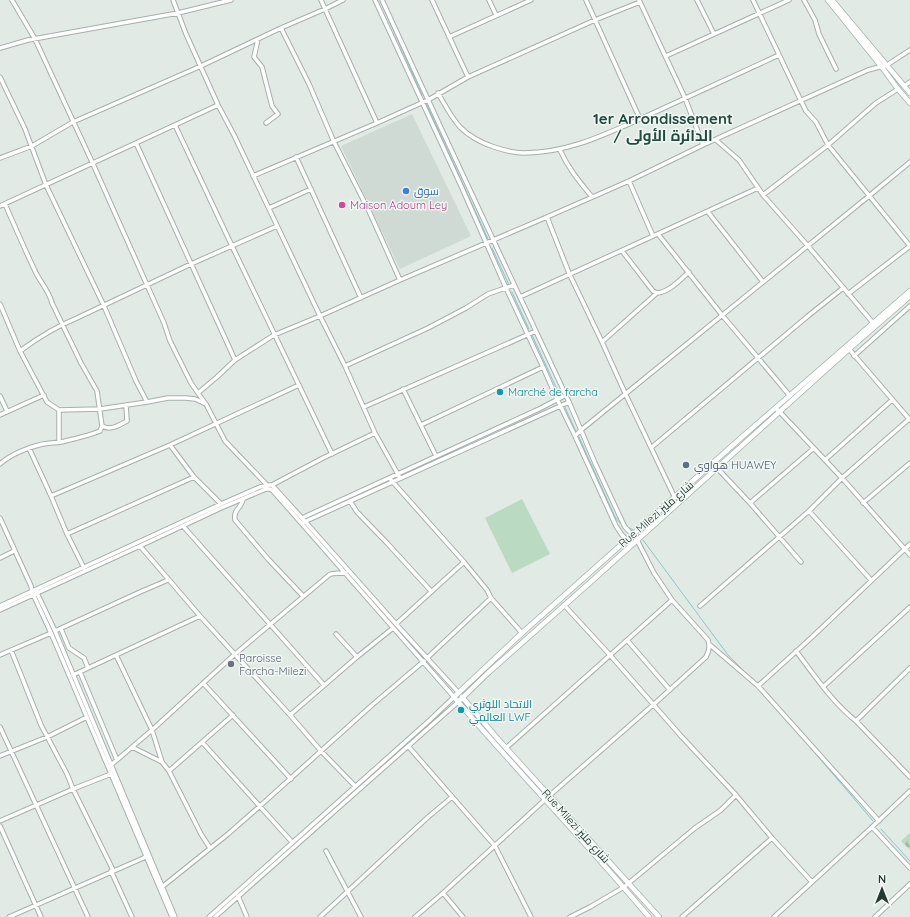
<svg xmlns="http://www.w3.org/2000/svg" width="910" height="917" font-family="Quicksand,Cairo,sans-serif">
  <defs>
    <pattern id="forest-firs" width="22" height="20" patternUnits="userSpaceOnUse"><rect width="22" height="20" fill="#bbdac2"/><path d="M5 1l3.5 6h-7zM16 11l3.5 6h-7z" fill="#a0bca7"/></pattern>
  </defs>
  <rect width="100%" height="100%" fill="#e1eae5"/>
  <path fill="#cfdad4" d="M412,114L471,236L400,269L341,146Z"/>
  <path fill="url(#forest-firs)" d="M910,833V850L901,841Z"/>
  <path fill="#bbdac2" d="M522,499L550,554L512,573L485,518Z"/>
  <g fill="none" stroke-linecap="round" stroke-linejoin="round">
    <path stroke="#8dc5cb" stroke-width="1" d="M380,0L422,95
      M426,103L488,239
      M492,248L509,285
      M512,292L529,329
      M532,335L560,396
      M565,407L576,432
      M579,437L615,517L622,525
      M627,527L633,530
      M643,540L728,655L744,671
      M804,740L873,821
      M881,829L910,861"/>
    <g stroke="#a4b1ac" stroke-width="5.5">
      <path id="street" d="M12,0L35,39L93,164L164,323L170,341L191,383L205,403
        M173,0L186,34L218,105L234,135L320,316L345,366L375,433L400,478
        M375,0L462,188L506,288L543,367L557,399L575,436L616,526L622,535L632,545
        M382,0L448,143L569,402L595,463L622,521L625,527L637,540L654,573L672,600L708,640C710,647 709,651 706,657L653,705L549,796L443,893L415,917
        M432,0L468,77
        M489,0L496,15
        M586,0L640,119L779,55
        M639,0L685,98L703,145L868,70L887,65L910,50
        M697,0L714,34
        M753,0L801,101L806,111L816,122L828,145L910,246
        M804,0L815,20L819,34L836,69
        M281,28L309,84L334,142L369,211L400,280
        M449,37L531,0
        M258,39L254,57L262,67L272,106L278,114L266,123
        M0,48L28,40L178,13L231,0
        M666,56L789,0
        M0,77L25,129L46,185L104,306L136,381L147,402L168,398H186L195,399L206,404L225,441L267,485
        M904,86L910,82
        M438,93C445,105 451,117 460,127C469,136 482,143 494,147C503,150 514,153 524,153C566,153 602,136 640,119
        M377,123L428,100L468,77L595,20L640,2
        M175,125L232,246L332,454
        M716,140L739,160L763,195L808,246L874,324
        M136,143L235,360
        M560,150C568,168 579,181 592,197
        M296,157L361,298
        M0,158L32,146L73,122L201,66L281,28L325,9L343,0
        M253,176L377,123L321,0
        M629,181L653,236
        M763,195L828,145L876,103L898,89
        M0,206L218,105
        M269,208L311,189
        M708,212L763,282
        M658,234L722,315L790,396
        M622,251L653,291L657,293
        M848,294L910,246
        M520,297C599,260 679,225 758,188
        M0,304L20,351L47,402L59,410V442
        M602,342L657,293C669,292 680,280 689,272
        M849,349L910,420
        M20,351C39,337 55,327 77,318L191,264L277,226
        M854,356L910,306
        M345,366L428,328L466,308L488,294L514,285
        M403,389L436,456
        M198,393L217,377L235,360L274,335L320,316L400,280L547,217
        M0,396L7,411
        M364,407L536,331
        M776,408L842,478L910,555
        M59,410L100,409L147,402
        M0,415L44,395
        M421,425L543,367
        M102,426C111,431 119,425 127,421L126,405
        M575,436L581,430L869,196L910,162
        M170,445L194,477L221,504
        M652,447L808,316L843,288
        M29,448L51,496L67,534L84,568
        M825,460L892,400
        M0,464C10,455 26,448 39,445C46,443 54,443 61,442C74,439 88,436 100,431L102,426L97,391L81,363L52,303C49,291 41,283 36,273C25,250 15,227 5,204
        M717,468L750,503L801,562
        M391,480L464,562L487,590L491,598L522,633
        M272,485L323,458L375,433
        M51,496L170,445L299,385
        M675,498L625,393L602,342L569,273L547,217L629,181L703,145
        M243,499C242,508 233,509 235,520L268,559L303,596
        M350,501L357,512L387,543L431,591
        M750,503L814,448
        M863,503L910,463
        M809,511L871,580
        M0,518L31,586L32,592L51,633L172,917
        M302,518L539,409L566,395
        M304,522L569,402
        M183,526L324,685
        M67,534L194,477
        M140,546L200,616L290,715L357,657L393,628
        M0,558L14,551
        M36,591L55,631L175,917
        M564,605L610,655L681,736L736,795L772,838L812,882
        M0,606L221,504L260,487L269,485H272L302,518L396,624L459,693
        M700,606L809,511L842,478L909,419
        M0,610L140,546L221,508L266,489H270L273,491L454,697L431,719L209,917
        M396,624L464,562
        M61,629L69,648L84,658L88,668
        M55,631L140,592L168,580
        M336,634L357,657
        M627,640L670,690
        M709,644L758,686L879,821
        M11,650L41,725L67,774L73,789L113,870
        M796,651C815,676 832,702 856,721L910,777
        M0,655L51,633
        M116,655L152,730L162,762L169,771L201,834L210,848
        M427,658L491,598
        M80,672L117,760
        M73,675L200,616
        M203,683L291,779
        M758,686L811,638L910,544
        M823,687L910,607
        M290,715L321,751L355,786
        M856,721L910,668
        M0,727L88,917
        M202,742L292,842
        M408,746L495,846L531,917
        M132,747L162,762
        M506,748L672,600
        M0,756L47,737L87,717
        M111,765L152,730L235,654L329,575C334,572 340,574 346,573
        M169,771L233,715
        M0,821L73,789L111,774
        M0,826L41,917
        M872,827L910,868
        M326,851L361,917
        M111,871L132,917
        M162,887L228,834L260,806L371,706L424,661
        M443,893L463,917
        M238,896L247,917
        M9,917L148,856
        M215,917L458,702
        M320,917L427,818L452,797
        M570,917L590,907L624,887L695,828L721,810L736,795
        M682,917L772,838
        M774,917L872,827L910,791
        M875,917L910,884"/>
    </g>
    <g stroke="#a1b5ad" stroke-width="6">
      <path id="secondary" d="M828,0L881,66L898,89L910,103
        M832,0L910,93
        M462,697L497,738L659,917
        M458,702L489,672L594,579L849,349L910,296
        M649,917C586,842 518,772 454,697L522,633L742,437L910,291"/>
    </g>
    <use href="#street" stroke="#fff" stroke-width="3.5"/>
    <use href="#secondary" stroke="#fff" stroke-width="4.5"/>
  </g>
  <circle fill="#3f7fe0" stroke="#f1f7f4" stroke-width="1.5" cx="406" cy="191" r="4"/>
  <circle fill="#d1479c" stroke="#f1f7f4" stroke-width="1.5" cx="342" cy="205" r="4"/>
  <g fill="#0f9aa8" stroke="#f1f7f4" stroke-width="1.5">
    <circle cx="500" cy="392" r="4"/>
    <circle cx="461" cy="710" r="4"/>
  </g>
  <circle fill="#5c6f8a" stroke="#f1f7f4" stroke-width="1.5" cx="686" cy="465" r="4"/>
  <circle fill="#6b7280" stroke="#f1f7f4" stroke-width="1.5" cx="231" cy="664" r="4"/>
  <g text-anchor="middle" stroke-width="3" stroke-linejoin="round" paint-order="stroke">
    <g font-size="11" fill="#366cbe" stroke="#f1f7f4" text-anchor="start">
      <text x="414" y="195">سوق</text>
    </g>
    <g font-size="11" fill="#b23c85" stroke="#f1f7f4" text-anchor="start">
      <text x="350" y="209">Maison Adoum Ley</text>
    </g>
    <g font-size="11" fill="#0d838f" stroke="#f1f7f4" text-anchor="start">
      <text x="508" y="396">Marché de farcha</text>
      <text x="469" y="708">الاتحاد اللوثري<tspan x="469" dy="13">العالمي LWF</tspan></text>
    </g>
    <g font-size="11" fill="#4e5e75" stroke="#f1f7f4" text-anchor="start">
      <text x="694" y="469">هواوي HUAWEY</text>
    </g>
    <g font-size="11" fill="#233932" stroke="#f1f7f4">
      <text transform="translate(656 514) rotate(-41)" y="4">Rue Milezi شارع مليز</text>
      <text transform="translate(576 826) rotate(48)" y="4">Rue Milezi شارع مليز</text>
    </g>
    <g font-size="11" fill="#5b616d" stroke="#f1f7f4" text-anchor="start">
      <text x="239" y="662">Paroisse<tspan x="239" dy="13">Farcha-Milezi</tspan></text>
    </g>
    <g font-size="15" font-weight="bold" fill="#204a3d" stroke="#f1f7f4">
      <text x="663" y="124">1er Arrondissement<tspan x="663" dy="17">/ الدائرة الأولى</tspan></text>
    </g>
  </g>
  <g transform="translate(882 889)" stroke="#f1f7f4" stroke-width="3" paint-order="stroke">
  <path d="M0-3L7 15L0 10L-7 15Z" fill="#233932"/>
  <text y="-6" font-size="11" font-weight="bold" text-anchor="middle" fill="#233932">N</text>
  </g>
</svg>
